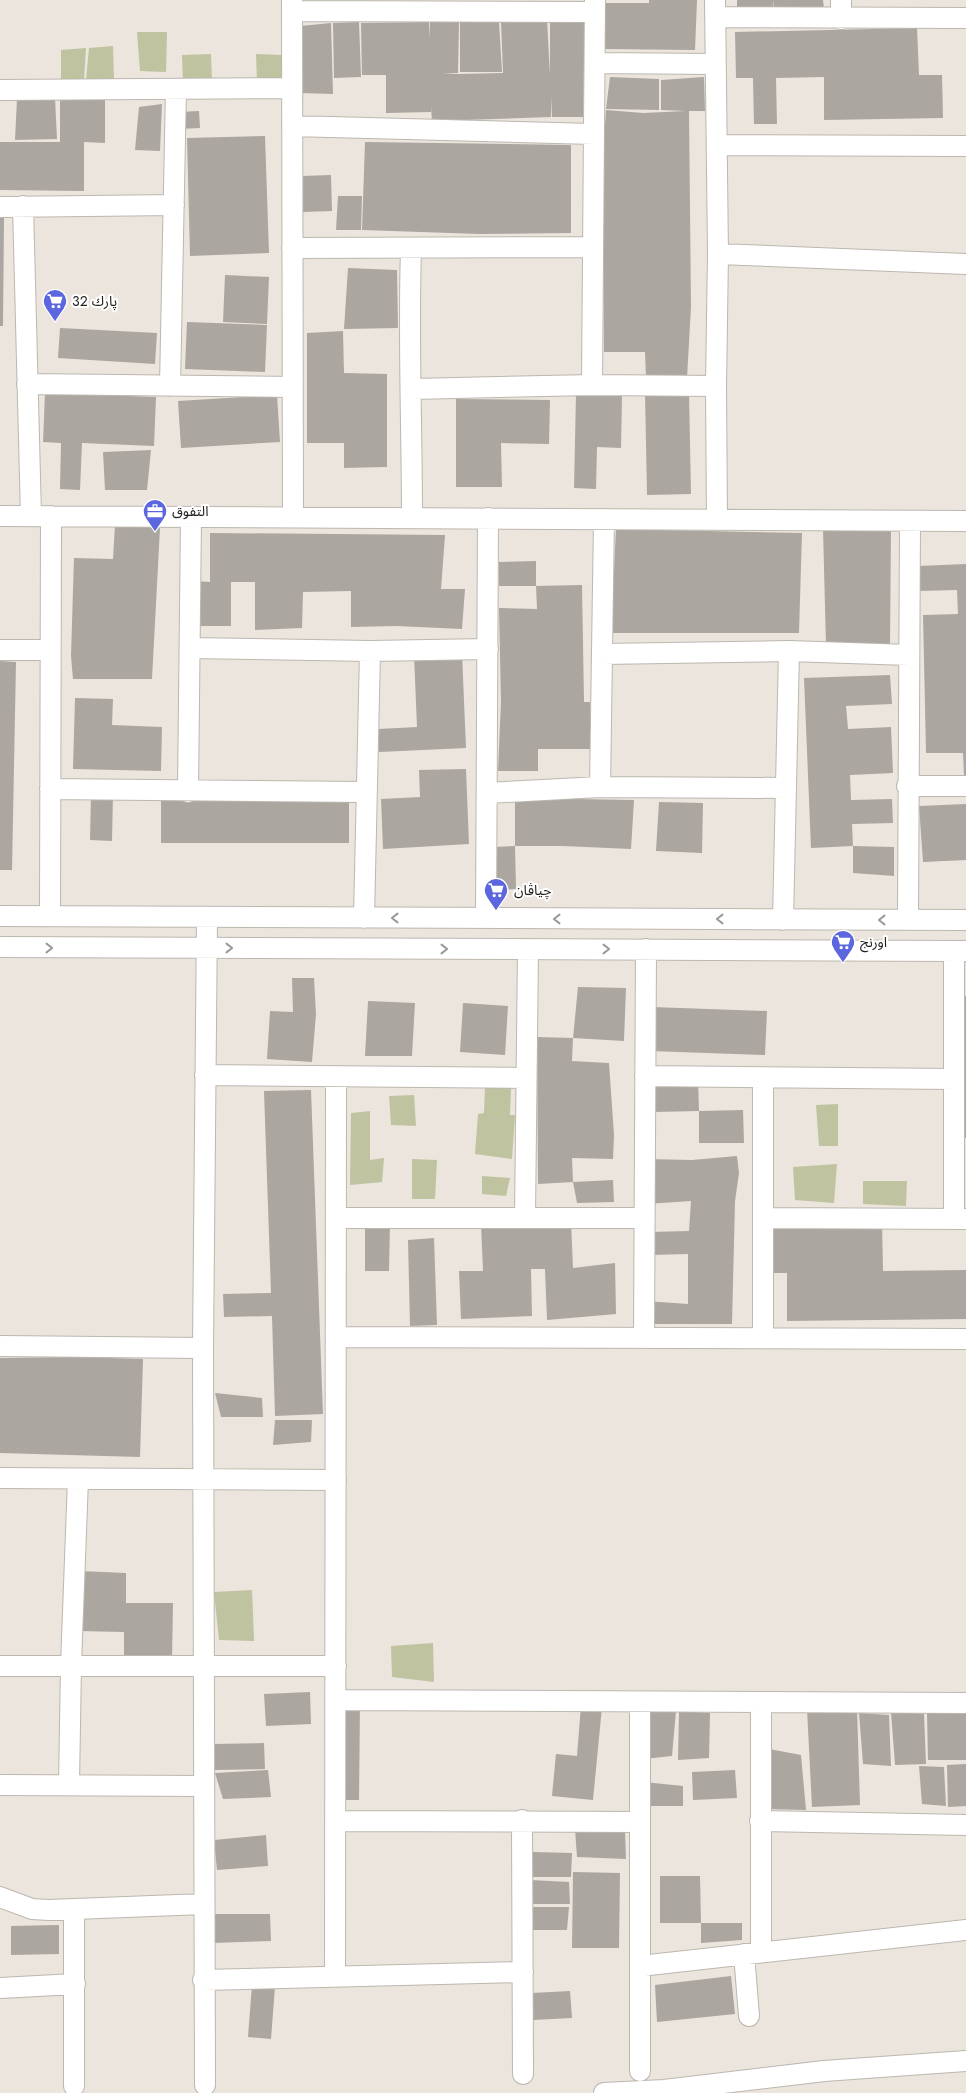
<svg xmlns="http://www.w3.org/2000/svg" width="966" height="2093" font-family="Jost,'Noto Sans Arabic',sans-serif">
  <rect width="100%" height="100%" fill="#ebe5dd"/>
  <path fill="#bfc39f" d="M137,32H167L166,72L140,71Z
    M113,46L114,79L86,80L89,48Z
    M86,48L84,80H61V50Z
    M211,54L212,82H183L182,55Z
    M256,54L282,55V84L257,82Z
    M485,1087L511,1088L510,1115H515L512,1159L475,1154L478,1114L484,1113Z
    M414,1095L416,1126L391,1125L389,1096Z
    M838,1104V1146H819L816,1105Z
    M370,1111V1160L384,1158L382,1182L350,1185L351,1113Z
    M412,1159L437,1160L435,1199H412Z
    M837,1164L834,1203L795,1200L793,1167Z
    M482,1176L510,1178L506,1196L482,1194Z
    M863,1181H907L906,1206L863,1204Z
    M252,1590L254,1641L219,1640L214,1592Z
    M433,1643L434,1682L392,1677L391,1646Z"/>
  <path fill="#aba69f" d="M649,0H697L695,50L605,49V3H649Z
    M737,0H774L773,9L737,7Z
    M774,0H823L824,8L774,7Z
    M547,19L550,75V20L585,21L583,117H552L551,96V117L432,121L431,107V112L386,113V75H362L361,23L429,22L430,39V22H459L458,73L442,74H458L503,73L501,21Z
    M359,22L361,77L334,78L333,23Z
    M460,22H499L502,72H460Z
    M331,23L333,94L300,93V26Z
    M917,28L919,75H942L943,118L824,120V77L776,78L777,124H754L753,78H736L735,32Z
    M610,77L659,79V110L606,109Z
    M704,77L705,111H689L691,307L687,378H646L645,352H604L603,158L606,110L643,113L686,111L661,110V80Z
    M60,94H105V143L84,142V191L0,190V142H60Z
    M55,98L57,139L15,140L17,99Z
    M162,104L160,151L135,150L139,107Z
    M199,111L200,128L179,129L178,112Z
    M265,136L269,253L190,256L187,138Z
    M365,142L571,145V233L479,234L362,230Z
    M331,175L332,211L303,212L302,176Z
    M338,196H362L361,230H336Z
    M0,217H4L3,326H0Z
    M348,268L397,270L398,328L344,329Z
    M225,275L269,277L267,324L223,322Z
    M187,322L267,325L265,372L185,369Z
    M60,328L157,333L155,364L58,358Z
    M343,331L344,373L387,374V467L344,468V443H307V333Z
    M45,393L156,397L154,446L82,443L80,490L60,489L61,443L43,442Z
    M645,393H689L691,494L647,495Z
    M576,394L622,395L621,448L597,447L596,489L574,488Z
    M277,395L280,442L181,448L178,401Z
    M456,399L550,400L549,444L501,443L502,487H456Z
    M151,450L147,490H105L103,452Z
    M115,525L160,528L152,679H73L71,656L74,558L113,559Z
    M891,527L890,645H826L823,529Z
    M616,529L802,533L799,633H611Z
    M210,533L445,535L441,589H465L462,629L396,626L351,627V591L303,592L302,628L255,630V582H231V626H195L194,581L210,582Z
    M536,561V586L582,585L584,702H590V749H538V771H498L501,702L499,608L537,609L536,586H499V562Z
    M966,564V776H964L963,753H926L923,615L958,614L957,590L918,591V566Z
    M462,653L466,748L379,752L378,729L417,727L414,655Z
    M0,661L16,662L12,870H0Z
    M890,675L892,704L846,706L848,729L891,727L893,773L850,775L851,800L892,799L893,823L852,824L853,846L811,848L804,678Z
    M75,698L113,699L112,725L162,727L161,771L73,769Z
    M466,769L469,844L383,849L381,799L420,797L419,770Z
    M91,794H113L112,841L90,840Z
    M161,795L349,796V843H161Z
    M515,798L634,800L631,849L563,846H515Z
    M659,802L703,803L702,853L656,851Z
    M966,804V860L923,862L919,806Z
    M515,846L516,889L495,890V847Z
    M853,846L894,847V876L853,873Z
    M292,978H314L316,1014L312,1062L267,1059L270,1011L293,1012Z
    M578,987L626,988L624,1041L573,1038Z
    M963,996H966V1138H964Z
    M368,1001L415,1003L412,1056H365Z
    M463,1003L508,1006L505,1055L460,1052Z
    M652,1007L767,1011L765,1055L650,1051Z
    M537,1037L573,1038L572,1061L609,1063L614,1135L613,1159L572,1158L573,1182L538,1184Z
    M698,1079L699,1111L654,1112L653,1080Z
    M311,1090L323,1414L275,1416L272,1316L224,1317L223,1294L271,1293L264,1091Z
    M743,1110L744,1143H699V1111Z
    M737,1156L739,1173L735,1201L732,1324H647L645,1301L688,1304V1254L649,1255V1232L689,1231L691,1201L647,1204L646,1159L692,1160Z
    M613,1180L614,1202L577,1203L573,1182Z
    M882,1220L883,1271L966,1270V1319L787,1321V1273H765V1222Z
    M571,1221L573,1268L615,1263L616,1314L547,1320L545,1269H531L532,1316L461,1319L459,1271H483L481,1224Z
    M365,1222H390L389,1271H365Z
    M434,1238L437,1325L410,1326L408,1240Z
    M74,1357L143,1359L140,1457L0,1453V1358Z
    M215,1393L262,1398L263,1417H221Z
    M275,1420H312L311,1442L273,1445Z
    M79,1571L126,1573V1603H173L172,1660L124,1658V1632L78,1631Z
    M310,1692L311,1724L266,1726L264,1694Z
    M340,1702L360,1703L359,1800H340Z
    M581,1705L602,1707L593,1800L552,1796L556,1754L577,1756Z
    M857,1707L860,1805L812,1807L807,1709Z
    M641,1710L676,1711L672,1756L644,1759Z
    M679,1711L710,1713L709,1758L678,1760Z
    M966,1711V1760H928L927,1712Z
    M891,1712L924,1714L926,1764L895,1765Z
    M859,1713L889,1715L891,1766L863,1764Z
    M264,1743L265,1769L214,1770L213,1744Z
    M764,1748L801,1755L806,1810L765,1809Z
    M966,1764V1806L948,1807L947,1765Z
    M919,1766L944,1767L946,1806L922,1804Z
    M268,1770L271,1797L223,1799L215,1773Z
    M735,1770L737,1798L693,1800L692,1772Z
    M644,1782L683,1786V1806H644Z
    M575,1829L625,1831L626,1859L577,1857Z
    M266,1835L268,1866L217,1870L214,1840Z
    M532,1852L572,1853L571,1877H532Z
    M573,1872L620,1873L619,1948H572Z
    M660,1876H700L701,1923H742V1940L701,1943V1923H660Z
    M530,1880L569,1882L570,1904H532Z
    M531,1907H569L567,1930H532Z
    M211,1914H270L271,1941L212,1943Z
    M59,1925V1954L11,1955V1926Z
    M731,1976L735,2014L657,2022L655,1985Z
    M252,1985L275,1987L271,2039L248,2037Z
    M570,1991L572,2018L533,2020L532,1993Z"/>
  <g fill="none" stroke-linecap="round" stroke-linejoin="round">
    <g stroke="#bcb7af" stroke-width="22">
      <path id="minor" d="M292,0L293,517
        M715,0L718,254L716,386L717,519
        M292,11L595,12
        M715,17L966,18
        M841,19V0
        M595,63L714,64
        M0,90L292,88
        M292,126L594,134
        M717,145L966,146
        M23,206L31,516
        M0,207L174,205
        M292,248L593,247
        M411,249C408,339 412,428 412,518
        M718,254L966,264
        M27,384L292,387
        M592,385L595,0
        M170,386L176,89
        M412,389L592,385L716,386
        M0,516L966,521
        M190,648L370,651L488,649
        M0,650H49
        M602,654L789,651L909,655
        M907,786H966
        M600,787L604,519
        M50,789L365,792
        M188,792L191,517
        M487,793L600,787L786,788
        M0,916L966,920
        M50,916L51,516
        M364,918L370,651
        M486,918L488,518
        M783,920L789,651
        M908,920L910,521
        M0,947L966,951
        M954,951V1218
        M205,1075L526,1078
        M645,1076L954,1079
        M336,1218H643
        M525,1218L528,949
        M763,1218L966,1219
        M336,1337L966,1339
        M644,1337L646,949
        M763,1338V1078
        M0,1346L203,1348
        M0,1478L336,1480
        M0,1666H336
        M336,1700L966,1703
        M761,1703V1952
        M69,1784L71,1665L78,1479
        M0,1785L203,1786
        M522,1820L523,2074
        M336,1821L640,1822
        M760,1821L966,1825
        M0,1897L32,1909L49,1910L203,1904
        M744,1954L749,2016
        M640,1966L966,1930
        M335,1975L336,1076
        M203,1980L523,1972
        M0,1988L75,1984
        M640,2071V1703
        M205,2085L203,1348L207,917
        M74,2086V1910
        M604,2093L664,2090L824,2071L966,2061"/>
    </g>
    <use href="#minor" stroke="#fff" stroke-width="20"/>
  </g>
  <defs><path id="oneway-chevron" d="M-2-3.5L2.5 0L-2 3.5" fill="none" stroke-width="1.6" stroke-linecap="round" stroke-linejoin="round" transform="scale(1.25)"/></defs>
  <g stroke="#9b9a99">
    <use href="#oneway-chevron" transform="translate(395 918) rotate(-180)"/>
    <use href="#oneway-chevron" transform="translate(557 919) rotate(-180)"/>
    <use href="#oneway-chevron" transform="translate(720 919) rotate(-180)"/>
    <use href="#oneway-chevron" transform="translate(882 920) rotate(-180)"/>
    <use href="#oneway-chevron" transform="translate(49 948)"/>
    <use href="#oneway-chevron" transform="translate(229 948)"/>
    <use href="#oneway-chevron" transform="translate(444 949)"/>
    <use href="#oneway-chevron" transform="translate(606 949)"/>
  </g>
  <defs>
    <g id="supermarket-pin" transform="scale(1.25)"><path d="M0 17L-7.5 6A9.5 9.5 0 1 1 7.5 6Z" fill="#5c66de" stroke="#fff"/><path d="M-6-5.5h2.5l.6 2H6L4.5 2H-2.5L-4.4-4H-6ZM-1.5 3.2a1.3 1.3 0 1 0 .1 0ZM3 3.2a1.3 1.3 0 1 0 .1 0Z" fill="#fff"/></g>
    <g id="office-pin" transform="scale(1.25)"><path d="M0 17L-7.5 6A9.5 9.5 0 1 1 7.5 6Z" fill="#5c66de" stroke="#fff"/><path d="M-6-3h4V-5.5h4V-3h4V5H-6ZM-1-4.5V-3h2v-1.5ZM-6 0V1H6V0Z" fill="#fff"/></g>
  </defs>
  <g fill-rule="evenodd">
    <use href="#supermarket-pin" x="55" y="301"/>
    <use href="#office-pin" x="155" y="511"/>
    <use href="#supermarket-pin" x="496" y="890"/>
    <use href="#supermarket-pin" x="843" y="942"/>
  </g>
  <g text-anchor="middle" stroke-width="4" stroke-linejoin="round" paint-order="stroke">
    <g font-size="14" fill="#211f1c" stroke="#fff" text-anchor="start">
      <text x="72" y="306">32 پارك</text>
      <text x="172" y="516">التفوق</text>
      <text x="514" y="895">چياڤان</text>
      <text x="860" y="947">اورنج</text>
    </g>
  </g>
</svg>
